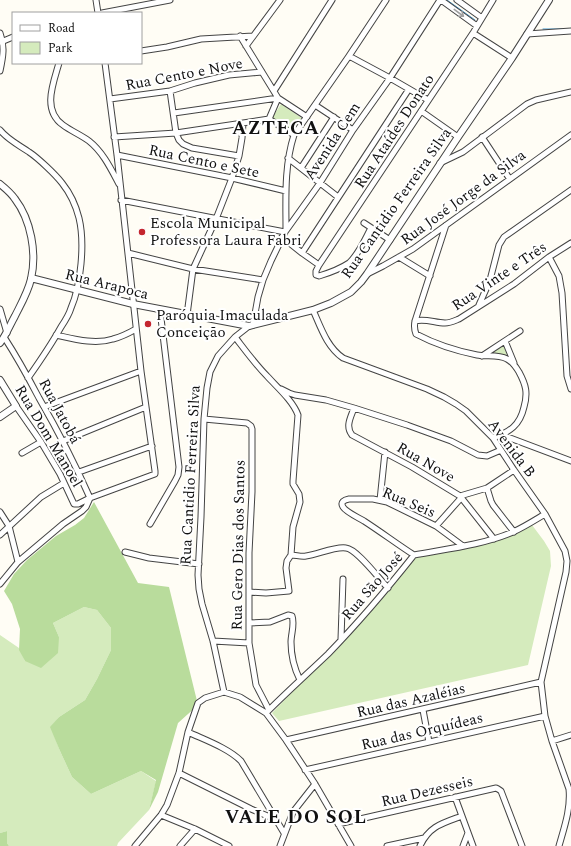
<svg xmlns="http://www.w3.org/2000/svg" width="571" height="846" font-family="Spectral,serif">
  <rect width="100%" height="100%" fill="#fffdf5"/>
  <path fill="#d5ebbd" d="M281,104L303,119L294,132L272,118Z
    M503,345L509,359L488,355Z
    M500,438H504L512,444L508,446L507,452V457L497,441Z
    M532,525L544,541L550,551L551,566L528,665L279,721L272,713L375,606L390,589L411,557L464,549L477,544L515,534Z
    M84,607L97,610L111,628V650L97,679L85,700L59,717L51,727L60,751L72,777L91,794L141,771L156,781L149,810L118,843L117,846H9L7,843V831L0,833V635L19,648L25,661L59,637L53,623Z"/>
  <path fill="#b9dc9c" d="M94,502L138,583L169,587L198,705L178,723L158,792L149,810L156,780L141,771L91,794L72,777L60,751L50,727L59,717L85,700L97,679L111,650V628L97,610L84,607L53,623L59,637L58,653L41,668L25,661L19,650L20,629L12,604L4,591L14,574L27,560L56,536L75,525L84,518Z
    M7,831V843L9,846H0V833Z"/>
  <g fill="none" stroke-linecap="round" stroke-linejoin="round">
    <path stroke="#3f96cf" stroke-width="1" d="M447,0L475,20
      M543,29H562"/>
    <g stroke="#444" stroke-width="7">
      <path id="minor" d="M96,0L98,13
        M441,0L477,26
        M457,0L482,18
        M102,13L170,0
        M0,33C5,46 3,57 0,71
        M473,33L512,58
        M527,34L571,31
        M240,36L278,98L307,117
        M1,42L13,37
        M246,46L280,0
        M141,51L167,47L201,39L253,36
        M349,56L390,78L428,100
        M59,63C53,84 42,110 63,125C71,131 81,135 89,141C103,152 111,169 119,184
        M170,91L176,133L179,140L183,144L192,148L239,156
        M274,91L332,0
        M110,99L170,91L195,83L229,75L262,72
        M315,105L353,130
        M421,111L458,137
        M174,113L278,98
        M269,119L278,98
        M0,130C8,140 19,145 29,152C38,158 55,174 62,183C70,193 76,206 79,218C85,243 81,285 71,308C69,315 65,321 61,327C51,345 40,361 28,378
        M114,137L176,133L269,119L294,135
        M482,137L509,178
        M117,155L232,178L286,191
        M288,158L338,197
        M440,163L463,152L527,104L536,100L571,92
        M301,168L334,117
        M121,200L285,232
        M364,223L390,240
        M446,225L415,321C414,326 414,329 416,334C433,343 457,351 477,355C486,357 498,354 507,359C513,362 516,367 519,372C526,385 528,393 524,407C520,425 510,432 493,438
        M371,228C365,239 359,254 349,263C340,269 329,273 319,276L316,275V271L319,265L473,33L493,0
        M286,230C286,199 284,166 294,135L349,56L386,0
        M282,237L302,253L319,265
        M128,253L193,269L263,280
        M302,253L409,89
        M399,257L430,276
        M549,257L559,276L562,293L567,376L571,389
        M367,274L383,266L413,249L571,135
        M479,305L490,280L499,245L504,237L571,190
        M0,309L7,333
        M313,310C321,328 327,347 343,358L427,389L444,397L456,404L466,411L493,438L514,470L545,514L565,551L567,561L566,572L541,682L545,716L552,741L569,789C571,809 564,828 559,846
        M187,315L193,269L216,219L232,178L239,156L242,138L243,123
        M415,321C425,318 435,323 445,323C450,323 454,321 459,319L514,284L549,257L571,243
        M253,325L258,297L263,280L271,261L285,232L320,183L353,130L390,78L440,0
        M56,335C74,339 95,345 113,339C121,337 129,333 136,329
        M4,337C17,357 28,377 39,398C58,431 75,464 90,498
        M235,337C245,350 255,364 267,376C277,387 293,401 298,415L293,481V484L299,494L300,502L293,527L291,555L287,561L286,568L289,591L266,593L249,592
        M505,341L514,363
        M482,356L520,331
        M281,389L289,393L295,395L326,400L354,408L407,425L451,441L478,455L487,456L501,450
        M16,406L41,442L60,474L74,504H78L90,498L155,474V471L141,371L117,155L105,63
        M44,407L141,371
        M354,408C351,417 345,426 352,435L412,467L460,496L487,488L514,470
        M204,419L247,423L251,426L252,429V492L249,553V643L256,685L269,710
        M502,435L571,461
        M63,441L146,407
        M22,453L41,442
        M79,472L152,446
        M487,488L491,501L493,505L514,532
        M460,496L494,539
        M380,500L385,452
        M0,512L9,526L18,562
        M150,524L175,481L178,475L179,467L160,310
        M436,526L461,498
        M0,535L41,497L64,483
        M125,552L149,558L199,564
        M291,555C296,555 301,557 306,556C317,555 335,546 346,548C357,549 379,579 388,588
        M414,555C397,544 381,532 364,521C359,518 346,512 343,507C340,502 344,500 349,499H373L387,502L436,526L463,546
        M0,584L18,562L63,524L82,511L86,507L90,498
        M249,623L270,622L288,615L292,616C295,624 291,634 291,642C291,656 294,668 300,680
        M341,639L343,579
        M213,641L249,643
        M224,692L213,641L202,604L199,589L198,575L201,517L204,419L207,388L210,372L218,356L235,337L249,326
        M423,710L429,742
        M266,713C286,693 307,674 328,654C358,623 387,589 414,555C446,549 483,545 513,532C524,527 535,520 545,514
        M188,732C205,740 228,748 241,761L284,833
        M286,740L541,682
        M552,741L571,735
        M305,770L545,716
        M179,773L251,809L277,820
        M455,797L473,846
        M161,815L195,829L229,846
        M338,824L496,788L498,789L501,791L522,846
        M135,846L161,815L167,805L179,773L188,732L198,703L205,698L224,692L240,697L266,713L286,740L315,784L351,846
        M180,846L195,829
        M280,846L293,812L315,784
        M387,846L424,838
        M420,846C429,826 443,823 462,816
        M463,846L468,833"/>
    </g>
    <g stroke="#444" stroke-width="8">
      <path id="tertiary" d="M0,184C5,188 11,193 15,199C31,220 37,253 31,279C28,292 21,304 15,316C10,325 6,335 0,343
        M31,278L133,304L249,326L313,310L331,303L351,292L361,282L367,274L458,137L512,58L549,0
        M0,380L16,406L0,417"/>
    </g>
    <use href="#minor" stroke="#fff" stroke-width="5"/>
    <use href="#tertiary" stroke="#fff" stroke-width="6"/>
  </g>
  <defs><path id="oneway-shaft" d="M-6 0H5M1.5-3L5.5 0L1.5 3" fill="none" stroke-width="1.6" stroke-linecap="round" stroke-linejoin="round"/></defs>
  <use stroke="#a0a0a0" href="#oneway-shaft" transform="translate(459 13) rotate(37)"/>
  <g fill="#c4262e" stroke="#fff" stroke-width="1.5">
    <circle cx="142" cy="232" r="4"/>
    <circle cx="148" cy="324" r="4"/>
  </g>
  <g text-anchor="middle" stroke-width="4" stroke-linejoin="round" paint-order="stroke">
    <g font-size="15" fill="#111" stroke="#fff">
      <text transform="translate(184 74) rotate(-11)" y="5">Rua Cento e Nove</text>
      <text transform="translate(394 131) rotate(-57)" y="5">Rua Ataídes Donato</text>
      <text transform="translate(332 141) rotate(-57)" y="5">Avenida Cem</text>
      <text transform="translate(204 161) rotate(12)" y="5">Rua Cento e Sete</text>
      <text transform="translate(463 197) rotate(-36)" y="5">Rua José Jorge da Silva</text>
      <text transform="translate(396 203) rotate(-55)" y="5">Rua Cantidio Ferreira Silva</text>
      <text transform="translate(499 276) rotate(-34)" y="5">Rua Vinte e Três</text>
      <text transform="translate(107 284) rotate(14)" y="5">Rua Arapoca</text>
      <text transform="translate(60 411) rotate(62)" y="5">Rua Jatobá</text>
      <text transform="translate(49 436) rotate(59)" y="5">Rua Dom Manoel</text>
      <text transform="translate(512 448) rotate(53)" y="5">Avenida B</text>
      <text transform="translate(426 462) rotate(30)" y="5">Rua Nove</text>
      <text transform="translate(190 475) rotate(-87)" y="5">Rua Cantidio Ferreira Silva</text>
      <text transform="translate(409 502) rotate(23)" y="5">Rua Seis</text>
      <text transform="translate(238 545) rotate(-89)" y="5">Rua Gero Dias dos Santos</text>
      <text transform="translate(372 586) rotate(-49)" y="5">Rua São José</text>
      <text transform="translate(411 700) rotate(-13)" y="5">Rua das Azaléias</text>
      <text transform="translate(422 731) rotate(-13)" y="5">Rua das Orquídeas</text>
      <text transform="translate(427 791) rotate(-13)" y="5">Rua Dezesseis</text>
    </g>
    <g font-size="15" fill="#111" stroke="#fff" text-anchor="start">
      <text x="150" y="228">Escola Municipal<tspan x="150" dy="17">Professora Laura Fabri</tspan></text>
      <text x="156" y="320">Paróquia Imaculada<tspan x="156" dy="17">Conceição</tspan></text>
    </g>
    <g font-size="19" font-weight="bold" letter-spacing="1" fill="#111" stroke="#fff">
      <text x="276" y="134">AZTECA</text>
      <text x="296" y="823">VALE DO SOL</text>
    </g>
  </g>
  <rect x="12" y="12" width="130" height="52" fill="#ffffff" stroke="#a0a0a0"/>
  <rect x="20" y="25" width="20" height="6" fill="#ffffff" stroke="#a0a0a0"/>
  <text x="48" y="32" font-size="12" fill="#111111">Road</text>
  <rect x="20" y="42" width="20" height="12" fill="#d5ebbd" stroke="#a0a0a0"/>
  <text x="48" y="52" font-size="12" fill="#111111">Park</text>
</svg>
